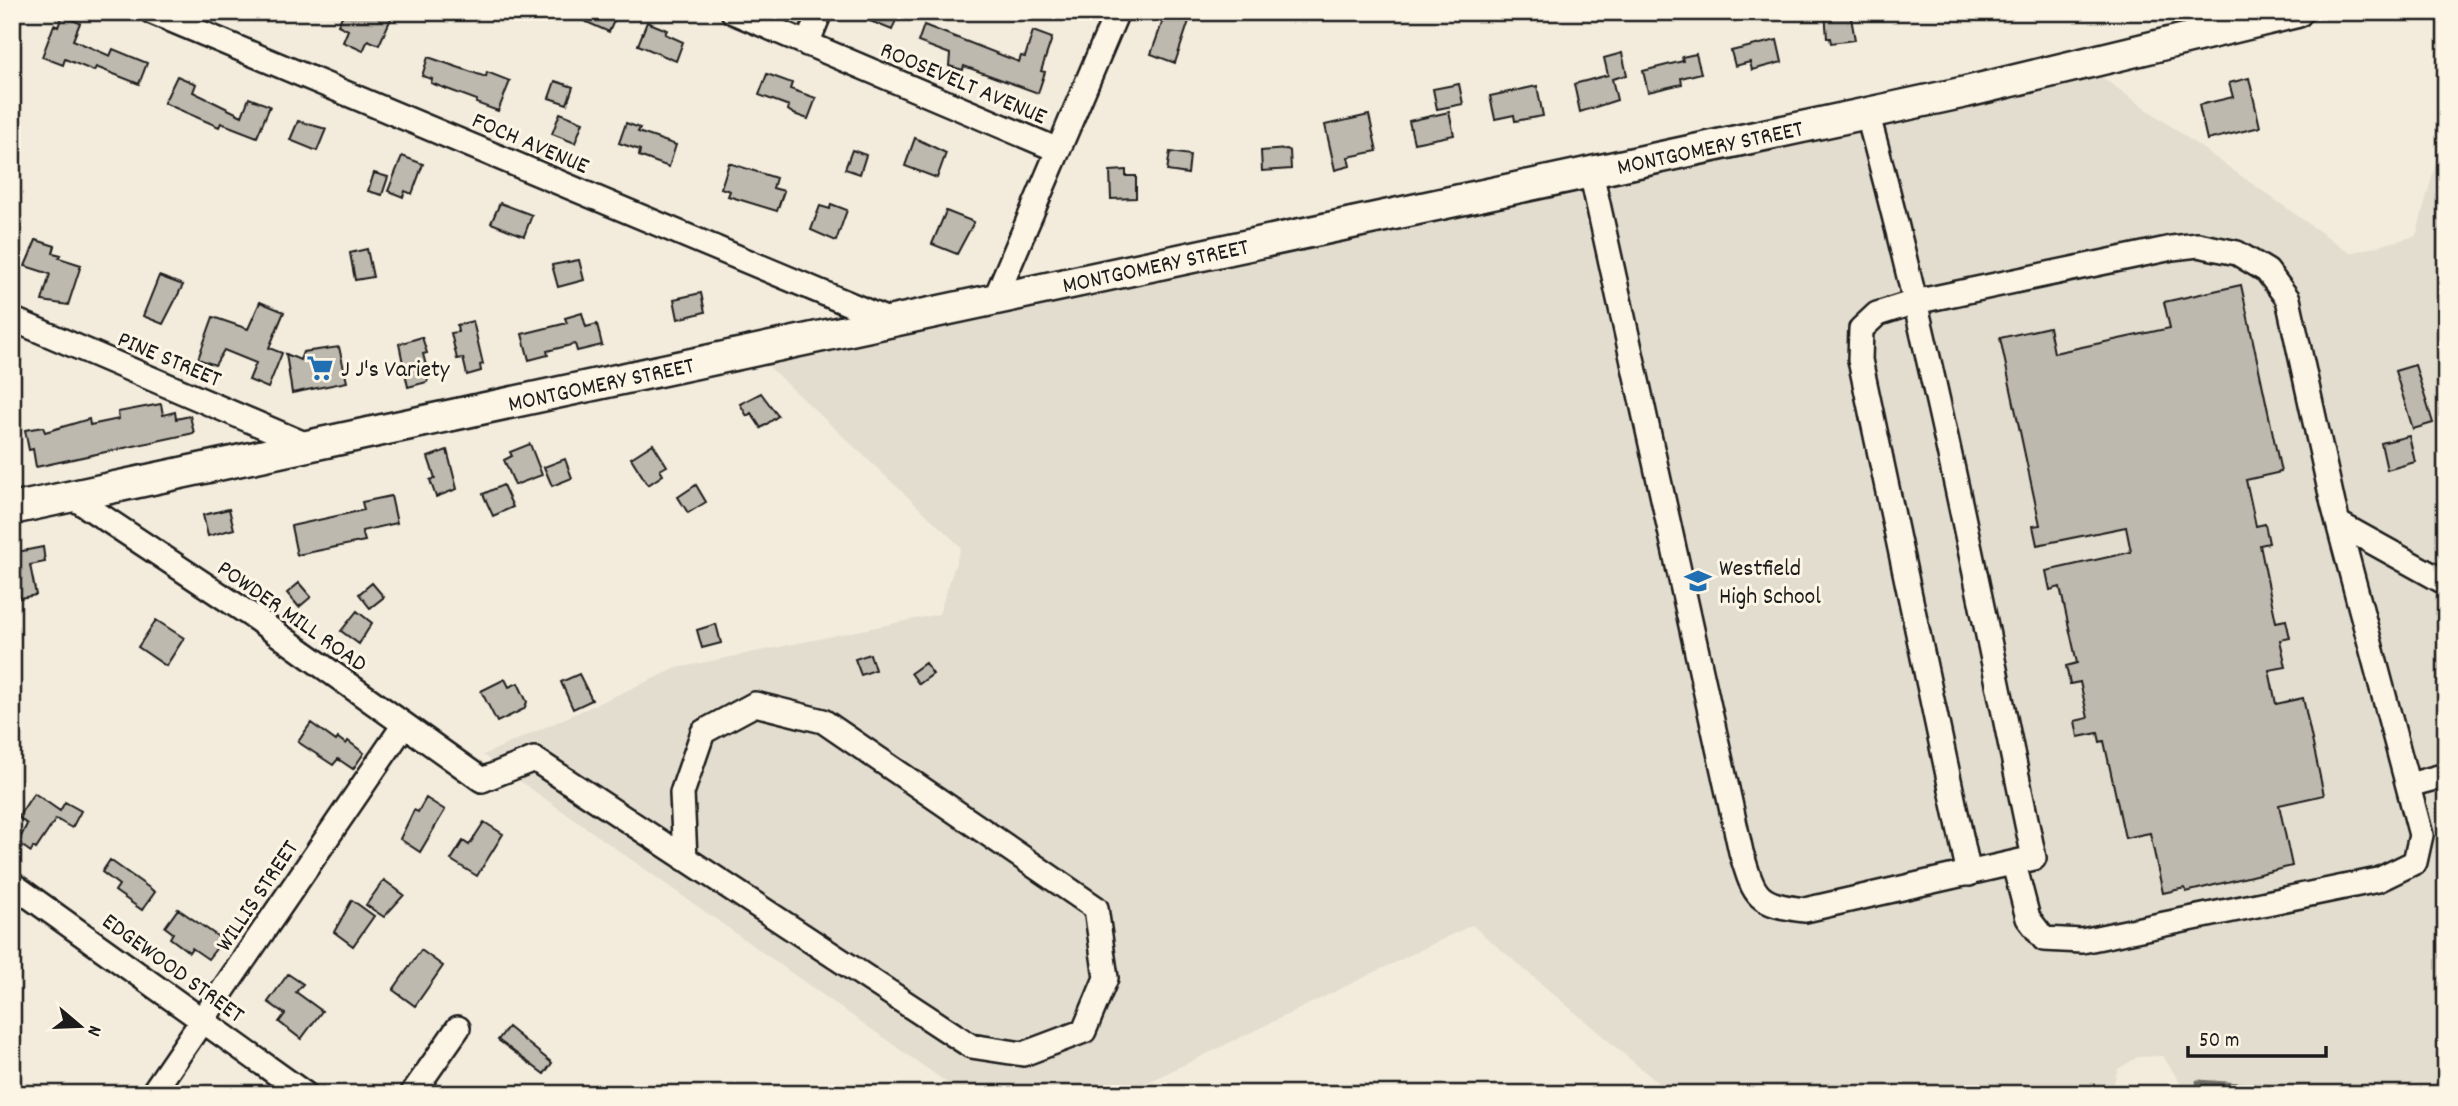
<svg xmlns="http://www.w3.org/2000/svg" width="2458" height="1106" font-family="Dekko,sans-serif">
  <rect width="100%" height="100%" fill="#f3ecdd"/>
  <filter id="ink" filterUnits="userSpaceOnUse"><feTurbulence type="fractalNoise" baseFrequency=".0143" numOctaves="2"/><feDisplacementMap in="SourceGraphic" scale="14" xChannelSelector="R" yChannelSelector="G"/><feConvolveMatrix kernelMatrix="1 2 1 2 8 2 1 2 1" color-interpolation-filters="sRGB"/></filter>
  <g filter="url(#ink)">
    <path fill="#e3ddcf" d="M2083,64L2350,253L2416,236L2446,124V1094H2187L2163,1056L2138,1057L2118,1069L2111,1094H1671L1472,925L1124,1094H963L483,755L677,668L939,614L961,547L751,350Z"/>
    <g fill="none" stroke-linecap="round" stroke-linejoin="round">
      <path stroke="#716e68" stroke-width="5" d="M2201,1094L2198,1082L2368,1094"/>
    </g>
    <path fill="#beb9ae" stroke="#1c1c1c" stroke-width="2" d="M344,12H394L379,45L368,40L363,51L343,42L348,30L338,25Z
      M564,12H618L609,32Z
      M848,12H899L892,30Z
      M1166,12H1192L1175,63L1151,54Z
      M1825,12H1850L1855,40L1831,43L1830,38H1827Z
      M62,16L80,23L73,40L110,56L113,49L147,63L139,84L96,67L94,71L65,59L63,65L42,57L54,25L58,27Z
      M647,22L667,30L665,34L683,42L676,61L638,45Z
      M924,25L1019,62L1021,56L1025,57L1033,31L1052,38L1041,71L1045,72L1038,93L964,66L963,70L949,66L950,54L918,42Z
      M1777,40L1782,62L1752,70L1750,62L1735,66L1731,51Z
      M1622,53L1627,75L1612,79L1617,100L1580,112L1574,84L1608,75L1604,58Z
      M1696,54L1701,73L1681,78L1682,84L1648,92L1643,71L1683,61L1682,57Z
      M428,57L486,77L487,72L510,81L498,111L476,103L477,100L431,83L432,79L422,76Z
      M767,74L792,83L790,89L816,98L808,119L794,114L788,110L789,106L759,95Z
      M177,76L196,84L193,92L242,116L249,98L270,106L257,137L221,123L219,127L164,103Z
      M2249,78L2260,127L2207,140L2199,105L2233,97L2229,83Z
      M555,81L573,87L567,104L549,98Z
      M1459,84L1463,104L1437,109L1433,89Z
      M1537,86L1543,116L1515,121L1514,115L1495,119L1490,96Z
      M1449,112L1454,135L1414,143L1409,121Z
      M560,113L583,122L575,143L552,134Z
      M1369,115L1377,151L1348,157L1350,166L1335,170L1325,125Z
      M298,121L326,129L317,151L290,140Z
      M626,123L640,128L638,132L676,145L669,167L639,156L640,150L619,143Z
      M915,138L946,153L937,178L905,166Z
      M1287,149L1290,151L1291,169L1262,171L1261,151Z
      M852,150L866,155L860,174L845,169Z
      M1170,152L1190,155L1188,174L1167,171Z
      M402,156L423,164L412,194L405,191L403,197L388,191Z
      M729,163L776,178L773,188L784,191L777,211L728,196L730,191L721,188Z
      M1126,170V176H1136V198L1111,199L1110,171Z
      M374,173L388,177L382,195L368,191Z
      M500,203L532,215L524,236L491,223Z
      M831,204L847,210L836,241L811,230L820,206L830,209Z
      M946,211L974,222L957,254L932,244Z
      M36,240L55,246L53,253L61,255L59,258L81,265L68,305L42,301L50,274L25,266Z
      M367,249L373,277L355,280L350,253Z
      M579,260L584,280L558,287L552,265Z
      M159,276L183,285L163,324L143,316Z
      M2241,285L2281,472L2246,480L2256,526L2265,524L2269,543L2260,545L2276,622L2286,620L2290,638L2280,640L2286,667L2269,670L2276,704L2303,698L2324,795L2279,805L2292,866L2186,892L2185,888L2163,893L2150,833L2125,838L2104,741L2100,742L2098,733L2078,737L2075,721L2088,718L2080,682L2070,684L2066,666L2077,663L2060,587L2050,590L2046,571L2131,552L2126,527L2037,545L2033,526L2040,525L2000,338L2049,327L2054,353L2170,328L2164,302Z
      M701,293L705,312L678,319L674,299Z
      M260,302L284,312L269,348L282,353L268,388L249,380L256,363L224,350L215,365L198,359L213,317L248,329Z
      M582,313L586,327L597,324L602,345L577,351L575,344L547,351L548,355L529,360L522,334L567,323L565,318Z
      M473,321L483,364L480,365L481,371L467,375L463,358L457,359L451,333L458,332L457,325Z
      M422,337L427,353L423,354L429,377L427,382L408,387L399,344Z
      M339,347L347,382L292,393L286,354L300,360L303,352Z
      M2415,365L2433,423L2413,429L2395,371Z
      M761,393L778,416L761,428L751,413L747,416L740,404Z
      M161,404L163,415L175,412L176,419L190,416L194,433L36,467L33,449L29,450L25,430L43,427L45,432L89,419L90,425L119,419L118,412Z
      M2409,436L2415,462L2387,470L2381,443Z
      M530,444L542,475L515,485L504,460L512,456L510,452Z
      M653,444L667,466L660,470L663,475L648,485L631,458Z
      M447,450L457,489L436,497L430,480L435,478L428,457Z
      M565,459L572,478L552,486L544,467Z
      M503,485L513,507L493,516L483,494Z
      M696,485L706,502L688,513L678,497Z
      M391,496L397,523L362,531L365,541L297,555L291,526L364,510L362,502Z
      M229,509L234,529L208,536L203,515Z
      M43,547L45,562L30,565L36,595L15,599L12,553Z
      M299,583L311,597L299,607L287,593Z
      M372,583L384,597L370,608L359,594Z
      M357,611L372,623L359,644L341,631Z
      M156,620L184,638L166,666L138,647Z
      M716,624L721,643L702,648L697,630Z
      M870,654L875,670L861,675L855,659Z
      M925,663L933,674L919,684L911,673Z
      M579,674L592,700L573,709L561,682Z
      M505,679L509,687L518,683L527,702L524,709L497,722L481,691Z
      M311,723L336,741L338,738L346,744L348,741L364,753L353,769L338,759L333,765L298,742Z
      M34,793L60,811L65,802L81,811L72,828L56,819L36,849L33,847L31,852L18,843L27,824L18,817Z
      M426,798L445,810L420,852L400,839L414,810L418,812Z
      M484,822L503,834L477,876L451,860L463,841L469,845Z
      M110,860L155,892L142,910L115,891L119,885L102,872Z
      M384,880L404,895L384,917L366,905Z
      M352,900L374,916L353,946L334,932Z
      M178,909L223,940L208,959L192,948L189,952L170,938L173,933L165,927Z
      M421,950L443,966L415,1006L393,990Z
      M288,974L303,984L296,992L322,1011L301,1039L279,1022L285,1014L268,1002Z
      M508,1027L552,1063L544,1074L498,1040Z"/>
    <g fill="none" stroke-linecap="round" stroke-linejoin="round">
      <g stroke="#1c1c1c" stroke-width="28">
        <path id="minor" d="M152,12L890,321
          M733,12L1058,150
          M807,44L820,12
          M1591,172L1741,852C1755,898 1756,904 1805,910L2034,858C1982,609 1934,358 1867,112
          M995,299L1117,12
          M12,319L307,445
          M71,496L255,618L482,780L534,759L971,1046L1023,1054L1084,1031L1106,978L1096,908L823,721L755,704L703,732L682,793L685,859
          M2338,523L2446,583
          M2409,785L2446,775
          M1969,874L1860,360L1861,329L1877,314L1915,302L2172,248L2198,245L2237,253L2267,271L2288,299L2333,504L2421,835L2415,862L2378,880L2082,941L2044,939L2028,918L2014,864
          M12,884L305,1094
          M152,1094L404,725
          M412,1094L458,1028"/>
      </g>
      <g stroke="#1c1c1c" stroke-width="35">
        <g id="major">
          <path id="s1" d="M12,509L1966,92L2297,12"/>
        </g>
      </g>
      <use href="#minor" stroke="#fcf5e5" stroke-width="23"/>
      <use href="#major" stroke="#fcf5e5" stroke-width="30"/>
    </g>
  </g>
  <defs>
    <g id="supermarket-bare" transform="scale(2.1)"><path d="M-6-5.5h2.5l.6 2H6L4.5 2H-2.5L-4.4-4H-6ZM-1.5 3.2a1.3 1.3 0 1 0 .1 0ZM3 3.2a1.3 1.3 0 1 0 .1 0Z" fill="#1f6fb2" stroke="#fcf5e5" stroke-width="2.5" paint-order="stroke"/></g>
    <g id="school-bare" transform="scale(2.1)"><path d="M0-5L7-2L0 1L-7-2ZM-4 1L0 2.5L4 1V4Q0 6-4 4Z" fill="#1f6fb2" stroke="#fcf5e5" stroke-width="2.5" paint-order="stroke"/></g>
  </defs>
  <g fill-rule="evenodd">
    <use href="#supermarket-bare" x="320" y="368"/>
    <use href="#school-bare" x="1698" y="581"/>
  </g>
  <g text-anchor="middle" stroke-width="6" stroke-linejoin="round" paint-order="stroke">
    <g font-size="24" fill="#1c1c1c" stroke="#fcf5e5">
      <text transform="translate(964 82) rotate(23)" y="8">ROOSEVELT AVENUE</text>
      <text transform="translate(531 142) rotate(23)" y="8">FOCH AVENUE</text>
      <text dy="8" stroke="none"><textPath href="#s1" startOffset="1736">MONTGOMERY STREET</textPath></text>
      <text dy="8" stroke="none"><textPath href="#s1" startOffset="1169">MONTGOMERY STREET</textPath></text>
      <text transform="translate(170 358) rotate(23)" y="8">PINE STREET</text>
      <text dy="8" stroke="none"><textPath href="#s1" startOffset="602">MONTGOMERY STREET</textPath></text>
      <text transform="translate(293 615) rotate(35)" y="8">POWDER MILL ROAD</text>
      <text transform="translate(256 895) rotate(-56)" y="8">WILLIS STREET</text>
      <text transform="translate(174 967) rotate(36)" y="8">EDGEWOOD STREET</text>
    </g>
    <g font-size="24" fill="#1c1c1c" stroke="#fcf5e5" text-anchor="start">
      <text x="341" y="376">J J's Variety</text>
      <text x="1719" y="575">Westfield<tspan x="1719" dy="28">High School</tspan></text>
    </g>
  </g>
  <rect width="2458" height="1106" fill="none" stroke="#fcf5e5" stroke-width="42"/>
  <rect x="21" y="21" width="2416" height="1064" fill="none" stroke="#1c1c1c" stroke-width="2.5" filter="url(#ink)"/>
  <g transform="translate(80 1026) rotate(109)" stroke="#fcf5e5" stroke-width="5" paint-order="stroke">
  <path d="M0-5L12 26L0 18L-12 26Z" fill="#1c1c1c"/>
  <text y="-10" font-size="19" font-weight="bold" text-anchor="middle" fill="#1c1c1c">N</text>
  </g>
  <path d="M2188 1046v10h138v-10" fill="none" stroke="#1c1c1c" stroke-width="3.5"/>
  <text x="2199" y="1046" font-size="21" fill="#1c1c1c" stroke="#fcf5e5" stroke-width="5" paint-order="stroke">50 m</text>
</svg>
